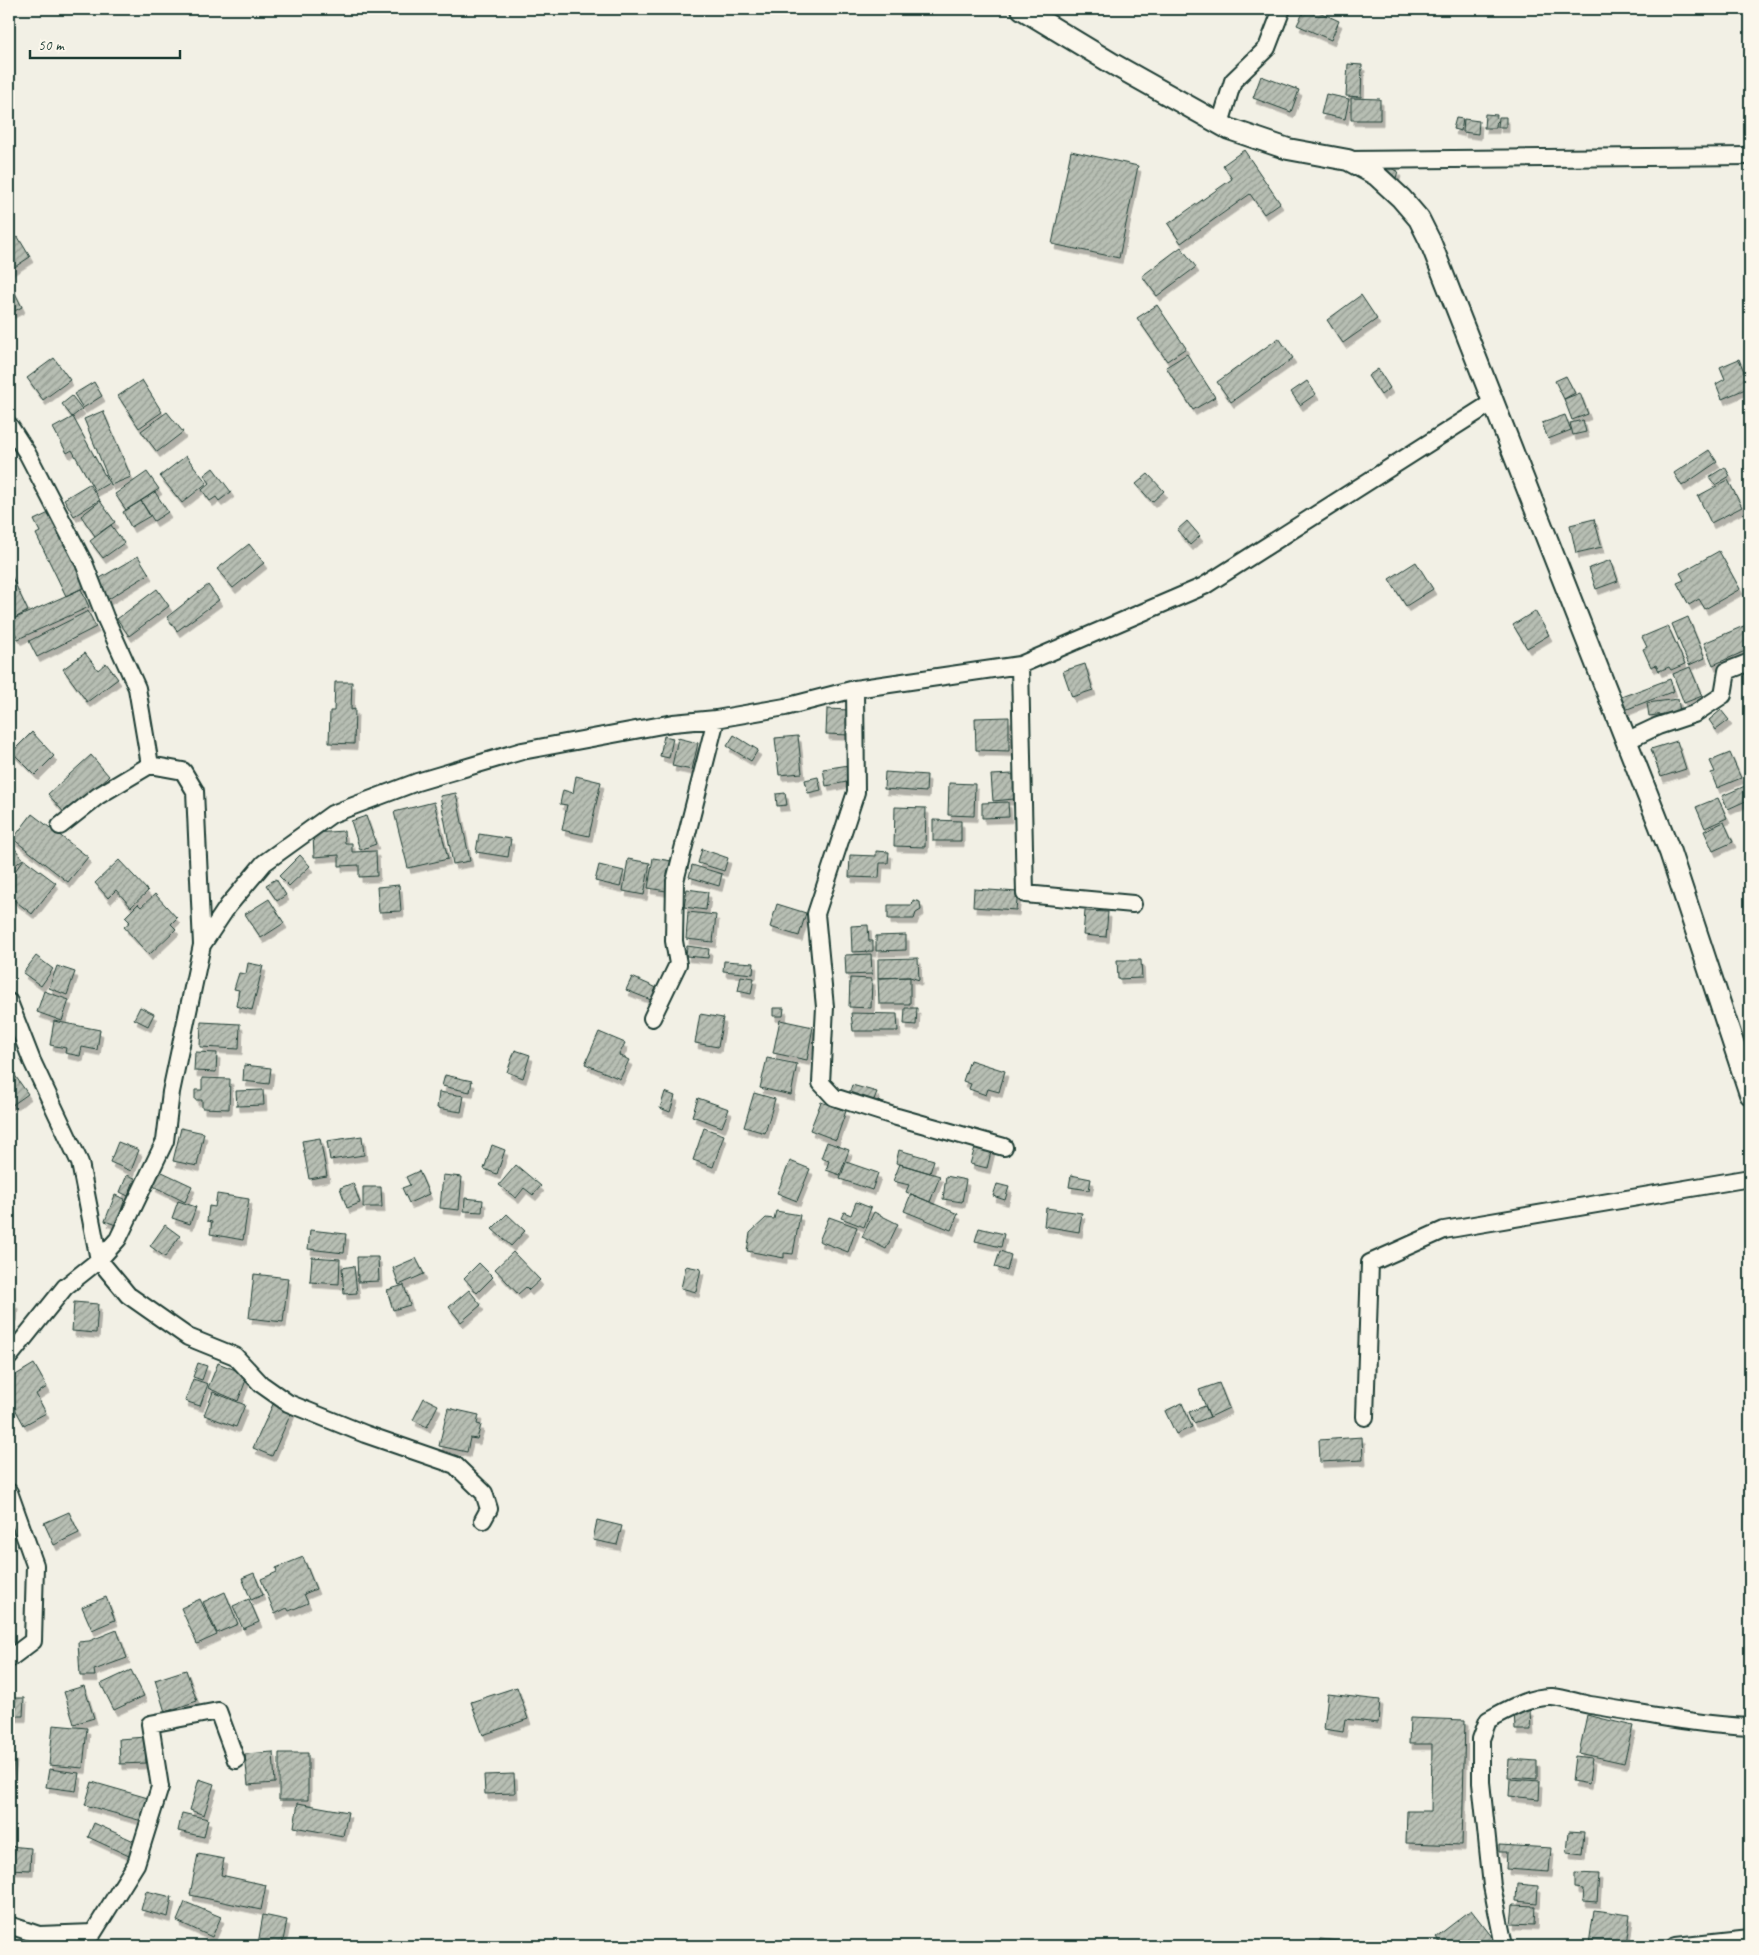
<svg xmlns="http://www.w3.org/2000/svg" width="1759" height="1955" font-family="Caveat,sans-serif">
  <defs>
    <pattern id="building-hatch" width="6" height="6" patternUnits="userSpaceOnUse" patternTransform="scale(1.25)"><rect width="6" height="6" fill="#b7beb3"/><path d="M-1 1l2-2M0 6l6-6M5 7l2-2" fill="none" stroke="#949c92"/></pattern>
    <filter id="shadow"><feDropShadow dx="3" dy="5.5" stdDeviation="0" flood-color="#0004"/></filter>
  </defs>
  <rect width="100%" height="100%" fill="#f2f0e5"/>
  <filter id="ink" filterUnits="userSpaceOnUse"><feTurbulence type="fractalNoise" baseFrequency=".02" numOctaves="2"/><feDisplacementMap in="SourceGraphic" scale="10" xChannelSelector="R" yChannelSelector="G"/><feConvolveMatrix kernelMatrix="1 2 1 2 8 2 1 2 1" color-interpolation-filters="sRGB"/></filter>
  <g filter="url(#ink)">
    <path fill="url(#building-hatch)" stroke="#1f3d34" filter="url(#shadow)" d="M1305,9H1313L1339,21L1331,40L1297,25Z
      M1348,64L1362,65L1361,97L1346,96Z
      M1261,76L1299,90L1291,112L1253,98Z
      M1326,94L1349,99L1345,119L1321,114Z
      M1351,98L1380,99V120H1351Z
      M1485,114L1497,115L1496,128H1484Z
      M1499,117H1506V127H1498Z
      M1456,118L1463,119L1461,131L1453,129Z
      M1464,119L1479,121L1478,134L1463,132Z
      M1244,150L1280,203L1264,214L1250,194L1181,243L1168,224L1232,179L1223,165Z
      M1071,151L1138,166L1119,258L1052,244Z
      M1385,166L1398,171L1396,178L1383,173Z
      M18,237L30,257L10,270L9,242Z
      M1181,247L1196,267L1157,296L1142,276Z
      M12,287L22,307L9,314V288Z
      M1361,295L1377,319L1343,343L1327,320Z
      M1157,305L1186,348L1167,361L1137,318Z
      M1279,338L1293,358L1231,402L1217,382Z
      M1187,354L1215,397L1193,410L1166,367Z
      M54,358L70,380L43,400L27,378Z
      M1739,359L1750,387L1722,399L1716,384L1725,379L1720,367Z
      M1378,369L1390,388L1381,395L1368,376Z
      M1566,376L1575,393L1564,399L1555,381Z
      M142,380L162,412L139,428L118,396Z
      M1307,381L1316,394L1300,405L1291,392Z
      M94,382L102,396L83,408L74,394Z
      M1580,393L1588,414L1572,420L1564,399Z
      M72,396L82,409L72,417L62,404Z
      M103,411L131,477L111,485L84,419Z
      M167,412L183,432L157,452L141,431Z
      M1565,415L1571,430L1548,439L1542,423Z
      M73,417L109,483L95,491L72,450L67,453L53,428Z
      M1583,420L1586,432L1573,435L1570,423Z
      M1709,450L1717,462L1682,486L1674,473Z
      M186,456L207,483L182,503L160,476Z
      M1725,467L1730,476L1715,485L1709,477Z
      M213,468L231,492L219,501L216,497L210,501L202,490L210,483L204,475Z
      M147,472L159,489L126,510L115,494Z
      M1148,474L1164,491L1152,502L1136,484Z
      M1728,480L1742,507L1711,523L1698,496Z
      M89,484L100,500L74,516L64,499Z
      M155,492L168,512L154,521L141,501Z
      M100,501L115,522L95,536L81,516Z
      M141,501L150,516L131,527L123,512Z
      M51,512L87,586L66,596L36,534L40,532L34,520Z
      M1594,519L1602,547L1576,553L1570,525Z
      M1187,521L1200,536L1190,545L1177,530Z
      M111,525L124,543L103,558L90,541Z
      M249,544L264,563L233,588L217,569Z
      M1719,551L1740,589L1705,609L1699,599L1689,605L1677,583L1684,580L1680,573Z
      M138,556L149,574L107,600L95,581Z
      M1611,560L1618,581L1596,589L1589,568Z
      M1416,562L1433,589L1406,606L1389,579Z
      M9,571L28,611L9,621Z
      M208,585L219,600L177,631L167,617Z
      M81,589L89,607L18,639L9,621Z
      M157,589L169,606L129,636L117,619Z
      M88,611L96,627L37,657L29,641Z
      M1535,611L1549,635L1527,648L1513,625Z
      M1688,617L1705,658L1689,665L1672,624Z
      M1746,625L1750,634V649L1713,665L1704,643Z
      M1668,626L1685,664L1671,670L1669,667L1659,671L1656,665L1651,667L1643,649L1647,647L1642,637Z
      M85,653L98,670L106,663L118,679L87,702L63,669Z
      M1085,664L1093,690L1072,697L1063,671Z
      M1690,667L1702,696L1684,703L1673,674Z
      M1670,679L1674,691L1625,710L1621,697Z
      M335,682H352L351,710L355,709L354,744L329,743L330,711H334Z
      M1678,699L1680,712L1649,716L1647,703Z
      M827,709L849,710V735L826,734Z
      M1721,710L1729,720L1716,730L1709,720Z
      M1009,717V751L976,750L975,718Z
      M32,732L54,756L35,775L12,752Z
      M734,735L758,750L751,761L727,746Z
      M664,736L673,738L669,758L660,756Z
      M798,736L802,773L779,775L775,738Z
      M678,738L698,743L692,770L672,766Z
      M1677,741L1686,769L1661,777L1651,749Z
      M1730,753L1741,778L1717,788L1711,773L1715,772L1710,761Z
      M91,755L109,776L66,815L48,794Z
      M849,765L852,781L826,786L823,769Z
      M885,772L927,775L926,792L884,789Z
      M1013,774L1014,799L993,801L991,775Z
      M576,776L601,782L589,836L562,830L567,805L560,804L563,790L573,793Z
      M818,777L821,790L808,793L805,780Z
      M949,783L975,784L974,816L948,815Z
      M1745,786L1750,799L1728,809L1722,796Z
      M456,793L470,861L453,864L440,796Z
      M785,793L787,805L777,806L776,794Z
      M1718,798L1727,818L1705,828L1696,807Z
      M434,802L448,859L408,868L394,812Z
      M1008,802L1009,817L982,818V803Z
      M895,807L926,808L925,847L894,846Z
      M32,814L88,857L68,882L13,839Z
      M366,816L376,844L360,850L351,821Z
      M933,820L961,821V841H933Z
      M1724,822L1733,842L1713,851L1704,831Z
      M344,831L345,843H352V852L376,851L377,876L359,877V865L339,866V855L314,857L313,833Z
      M479,834L511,839L508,857L476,852Z
      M9,841L23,859L9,870Z
      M702,849L728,858L724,871L698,863Z
      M876,851L889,852L888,863H880L879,878L849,877L850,855L876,856Z
      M300,855L310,866L289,886L279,876Z
      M653,858L672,861L666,891L648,888Z
      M24,859L56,883L32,914L9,896V879Z
      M628,859L650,863L644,895L623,891Z
      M119,860L148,891L131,907L116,890L108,898L95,883Z
      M599,865L624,871L620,887L595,881Z
      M692,865L722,874L719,886L689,877Z
      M276,879L286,895L277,901L266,885Z
      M399,885L401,911L379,912L377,887Z
      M687,889L708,892L706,910L684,907Z
      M974,889L1018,892L1016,910L973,907Z
      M155,894L177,918L171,924L176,929L149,955L124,927L130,922L125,917L138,904L141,907Z
      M269,899L284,923L261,938L245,914Z
      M913,900L920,902L921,910L916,913L914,919H888V905H912Z
      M777,904L806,913L799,936L770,927Z
      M1085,911L1108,912L1106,937L1083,935Z
      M688,912L716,915L713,942L686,939Z
      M868,925L869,941H873V951L852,952L851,926Z
      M906,935V950L876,951V936Z
      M687,946L709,949L708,958L686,956Z
      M871,954L872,974L846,975L845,955Z
      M36,956L53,969L41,986L23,973Z
      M918,958L919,980L910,977L878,978V959Z
      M1117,960H1141L1142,978L1118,979Z
      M724,961L754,963L753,974L723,971Z
      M248,963L263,966L252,1010L236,1006L239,990L234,989L239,973L246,974Z
      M57,966L75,972L67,995L49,988Z
      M741,976L754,978L751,994L738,991Z
      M632,977L657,988L651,1000L626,990Z
      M910,977V1004H879L878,978Z
      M850,978L872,979L871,1008L849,1007Z
      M44,991L69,1000L62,1021L37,1012Z
      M140,1007L154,1014L148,1026L134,1019Z
      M773,1008H784L783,1016H773Z
      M905,1008H917L916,1025L904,1024Z
      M851,1013L897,1014L898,1031H853Z
      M700,1014L723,1018L718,1047L695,1043Z
      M780,1020L813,1027L807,1060L773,1053Z
      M54,1021L100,1030L97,1050L82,1047L80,1056L65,1053L66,1048L50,1045Z
      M201,1022L240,1024L239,1049L200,1047Z
      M599,1032L625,1043L619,1055L629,1060L620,1079L585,1064Z
      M515,1050L530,1055L523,1078L507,1072Z
      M195,1052L217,1053L216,1072L194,1071Z
      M767,1058L797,1064L791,1095L760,1088Z
      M970,1060L1005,1071L999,1092L988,1089L986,1095L969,1089L971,1084L963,1081Z
      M244,1065L271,1068L269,1084L243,1081Z
      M9,1067L28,1094L11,1106L9,1103Z
      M445,1075L472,1081L470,1092L442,1086Z
      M202,1078L230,1079L229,1109L202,1108V1100H195V1090H202Z
      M852,1085L877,1092L873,1102L849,1094Z
      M263,1090L264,1105L237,1106L236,1091Z
      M439,1092L464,1096L461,1112L437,1108Z
      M665,1092L675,1096L670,1112L660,1108Z
      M754,1093L775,1099L765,1133L744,1127Z
      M698,1098L729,1109L722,1127L692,1116Z
      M821,1102L846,1111L836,1140L810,1130Z
      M181,1128L204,1133L197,1166L173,1161Z
      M704,1128L724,1135L713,1167L693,1160Z
      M362,1136L364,1155L330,1160L327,1141Z
      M320,1138L327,1176L309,1179L302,1141Z
      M118,1142L139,1150L131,1171L110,1162Z
      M827,1142L849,1150L840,1175L826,1170L829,1161L821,1158Z
      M976,1144L992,1148L987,1168L970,1164Z
      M492,1145L505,1150L497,1174L484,1169Z
      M899,1150L934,1160L930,1173L896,1163Z
      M790,1161L810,1169L797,1201L777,1193Z
      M846,1162L878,1173L872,1190L840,1179Z
      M900,1164L940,1176L930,1202L906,1192L909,1185L893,1181Z
      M516,1165L541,1186L533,1195L524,1188L516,1198L499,1185Z
      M160,1171L192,1186L185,1202L153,1186Z
      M419,1171L429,1194L409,1203L402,1188L410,1185L406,1177Z
      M127,1175L135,1178L128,1196L120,1192Z
      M443,1175L462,1177L459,1210L440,1208Z
      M1071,1175L1091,1179L1089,1190L1069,1187Z
      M946,1176L966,1180L962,1202L943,1199Z
      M353,1183L360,1203L347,1208L340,1188Z
      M997,1184L1009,1187L1005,1200L993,1196Z
      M363,1187H381L382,1207H363Z
      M217,1194L249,1199L243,1240L210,1234L212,1222L207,1221L209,1206L215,1207Z
      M911,1194L958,1214L951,1230L904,1211Z
      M115,1195L125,1199L116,1225L105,1221Z
      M465,1198L483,1200L482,1212L464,1211Z
      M178,1201L196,1207L190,1224L172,1218Z
      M856,1202L871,1208L864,1227L841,1218L844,1212L851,1215Z
      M1046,1208L1082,1213L1079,1232L1044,1226Z
      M776,1211L800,1215L793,1254L784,1253V1258L747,1251L750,1233L766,1218L774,1219Z
      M874,1212L898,1224L886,1249L862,1237Z
      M507,1214L525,1231L511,1246L492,1229Z
      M829,1217L857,1227L848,1252L819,1241Z
      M165,1225L180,1236L165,1257L150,1246Z
      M979,1228L1004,1234L1001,1247L975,1241Z
      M310,1230L346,1234L344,1253L308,1249Z
      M1000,1251L1011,1255L1007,1271L995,1267Z
      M513,1252L540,1280L529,1290L526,1287L518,1294L495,1269Z
      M312,1257L340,1259L339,1284L310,1282Z
      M357,1257H378L379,1281L358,1282Z
      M416,1258L424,1274L399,1285L393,1268Z
      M479,1263L493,1277L477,1293L464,1278Z
      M354,1266L357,1293L344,1294L342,1268Z
      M686,1266L701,1269L696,1292L681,1288Z
      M254,1274L288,1278L283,1322L249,1318Z
      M404,1285L410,1305L393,1310L387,1290Z
      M469,1290L481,1305L461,1322L449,1307Z
      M74,1302L98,1304L96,1333L72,1331Z
      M9,1303H15L14,1316L9,1315Z
      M198,1363L207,1366L202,1380L193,1377Z
      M218,1363L248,1375L238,1401L208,1388Z
      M34,1364L47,1387L36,1394L46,1413L24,1425L9,1398V1379Z
      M193,1379L208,1384L200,1406L185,1401Z
      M1219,1383L1229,1408L1210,1417L1199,1390Z
      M213,1392L245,1405L236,1427L204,1415Z
      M424,1398L438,1405L427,1427L413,1420Z
      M274,1402L292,1411L272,1456L253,1448Z
      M1182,1403L1192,1427L1176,1434L1165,1411Z
      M1205,1406L1210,1417L1194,1423L1189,1412Z
      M448,1408L479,1415L477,1424L481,1425L477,1439L470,1438L467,1452L439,1446Z
      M1362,1437L1363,1460L1320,1462L1319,1440Z
      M69,1512L79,1533L54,1545L44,1523Z
      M597,1520L622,1526L617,1545L593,1540Z
      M303,1557L316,1589L304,1594L308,1603L289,1611L287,1608L275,1614L261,1579L277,1572L276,1568Z
      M254,1573L263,1595L251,1600L242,1578Z
      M225,1592L238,1624L217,1633L203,1602Z
      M106,1597L115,1620L92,1630L82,1607Z
      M200,1599L217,1635L197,1644L181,1608Z
      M249,1599L259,1622L243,1629L233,1606Z
      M117,1630L127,1658L94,1670L95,1676H80L78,1642L89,1641Z
      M131,1670L144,1696L114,1710L101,1684Z
      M186,1670L197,1701L165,1712L155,1680Z
      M84,1686L94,1718L74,1724L64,1692Z
      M517,1687L528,1719L483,1735L471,1702Z
      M1328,1694L1380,1700L1378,1723L1345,1719L1343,1732L1324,1729Z
      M9,1698H24L23,1716H9Z
      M1514,1710H1530L1531,1730H1515Z
      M1587,1715L1633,1726L1624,1763L1579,1753Z
      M1410,1718L1465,1720L1462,1845L1406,1843L1407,1811H1431L1432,1744H1409Z
      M53,1725L87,1728L83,1768L49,1765Z
      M145,1737L146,1763L120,1764L119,1739Z
      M273,1752L275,1783L248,1785L245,1754Z
      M279,1753H308V1800H279Z
      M9,1756H14L11,1782L9,1781Z
      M1575,1756L1592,1758L1589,1784L1572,1781Z
      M1509,1759L1537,1761V1779L1508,1777Z
      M49,1769L79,1773L76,1791L46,1787Z
      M514,1774L515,1793L485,1794L484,1775Z
      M199,1779L214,1784L204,1815L190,1810Z
      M1510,1779L1540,1781L1539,1799L1509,1796Z
      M92,1782L148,1798L142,1821L85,1805Z
      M298,1803L348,1812L343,1836L294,1827Z
      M182,1813L208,1819L204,1837L178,1831Z
      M94,1823L136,1842L129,1856L88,1837Z
      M1569,1831L1584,1832L1582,1855L1567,1853Z
      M1499,1845L1551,1848L1549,1872L1506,1869L1507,1852H1499Z
      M9,1846L31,1848L30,1870L9,1869Z
      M198,1854L224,1859L221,1875L266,1885L261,1910L190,1895Z
      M1575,1873L1599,1874L1597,1902L1582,1901L1583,1889L1575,1888Z
      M1517,1884L1538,1886L1537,1903L1516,1901Z
      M146,1891L172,1897L168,1917L141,1910Z
      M185,1902L221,1917L212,1937L177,1921Z
      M1513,1905L1535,1906L1534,1925L1511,1924Z
      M1471,1910L1496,1942L1491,1946H1442L1436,1937Z
      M1594,1910L1630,1915L1626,1946L1589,1944Z
      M263,1915L287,1920L282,1946L258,1944Z
      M1320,1939L1348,1942L1347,1946H1319Z"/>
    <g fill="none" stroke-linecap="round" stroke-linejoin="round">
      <g stroke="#1f3d34" stroke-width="20">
        <path id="minor" d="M1220,124L1233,81L1267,48L1282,9
          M1348,160L1750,156
          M9,425L27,453L84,563L105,617L137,688L150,765
          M1020,665L1025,894L1133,904
          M855,689L856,792L816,914L825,1007L821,1083L834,1097L897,1117L1004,1147
          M1626,741L1658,726L1694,714L1723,695L1727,671L1750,662
          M60,826L98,796L150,765L183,771L195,791L202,945
          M9,1002L32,1061L80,1163L99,1260L118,1239L165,1141L171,1092L202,945L228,906L264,863L332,814L417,782L522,751L673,723L716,719L785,707L855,689L1020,665L1204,586L1493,402
          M652,1018L678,964L674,941L675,881L716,719
          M9,1357L65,1287L99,1260L128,1295L188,1337L235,1356L261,1384L288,1403L365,1434L455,1465L484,1493L489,1509L483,1520
          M1365,1417L1370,1263L1444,1230L1750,1178
          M9,1492L35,1565L33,1641L9,1659
          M9,1925L39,1935L93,1933L136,1864L160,1787L150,1724L218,1711L236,1760
          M1504,1946L1492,1886L1481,1782V1739L1488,1720C1507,1710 1530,1696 1552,1697C1565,1698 1578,1703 1590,1705C1643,1713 1697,1725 1750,1727
          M1676,1946L1750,1938"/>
      </g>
      <g stroke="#1f3d34" stroke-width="24">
        <path id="tertiary" d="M1022,9L1113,64L1229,129L1288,149L1348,160L1376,175L1401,198L1419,219L1430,241L1670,852L1750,1094"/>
      </g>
      <use href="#minor" stroke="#fbf7ec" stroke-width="16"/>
      <use href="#tertiary" stroke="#fbf7ec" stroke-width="20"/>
    </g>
  </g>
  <rect width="1759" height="1955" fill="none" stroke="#fbf7ec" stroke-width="30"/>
  <rect x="15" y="15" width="1729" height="1925" fill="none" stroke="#1f3d34" stroke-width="2" filter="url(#ink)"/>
  <path d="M30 50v8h150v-8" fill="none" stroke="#1f3d34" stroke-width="2.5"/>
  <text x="38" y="50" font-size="15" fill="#1f3d34" stroke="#fbf7ec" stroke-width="4" paint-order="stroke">50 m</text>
</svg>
